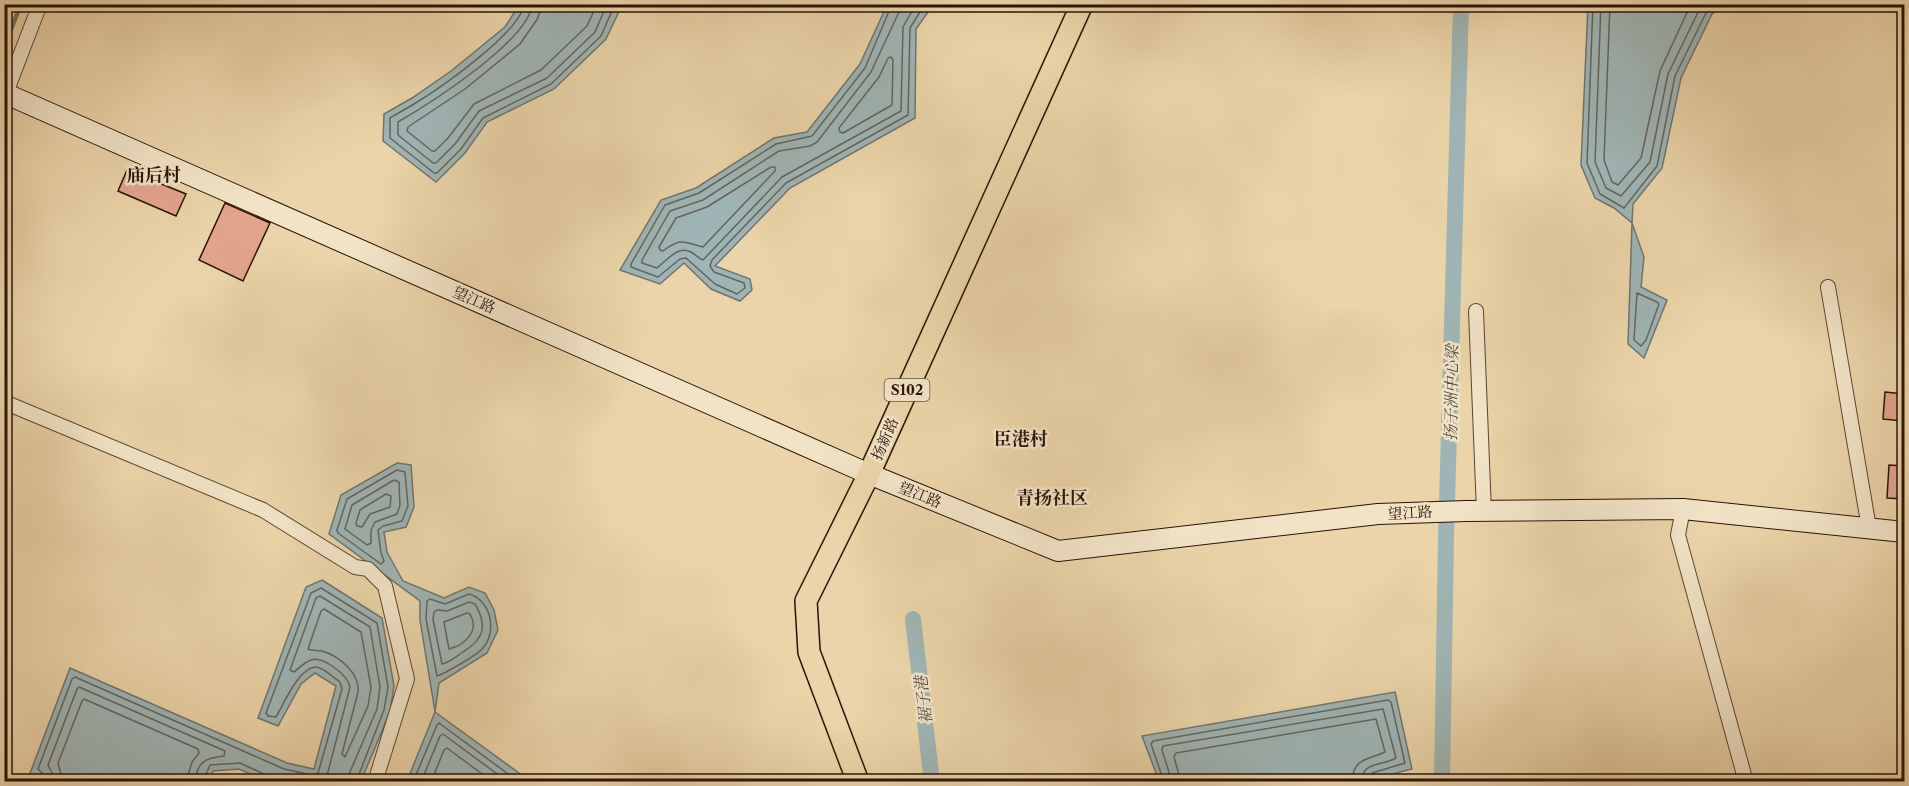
<svg xmlns="http://www.w3.org/2000/svg" width="1909" height="786" font-family="'Libre Caslon Text','Noto Serif SC',serif">
  <rect width="100%" height="100%" fill="#ebd4a9"/>
  <filter id="stains"><feTurbulence type="fractalNoise" baseFrequency=".00333" numOctaves="4"/><feColorMatrix values="0 0 0 0 .2 0 0 0 0 .09 0 0 0 0 .02 0 0 0 .5 -.17"/></filter>
  <radialGradient id="worn" r=".72"><stop offset=".6" stop-color="#630" stop-opacity="0"/><stop offset="1" stop-color="#630" stop-opacity=".3"/></radialGradient>
  <path fill="#9fb5b5" stroke="#707470" stroke-width="1.5" d="M519,5H622L606,39L554,89L487,122L465,153L436,182L383,141L384,114L412,98L451,71L505,27Z
    M887,5H933L916,29L915,118L790,188L715,266L750,279L752,290L740,301L711,289L684,263L660,284L620,270L661,200L696,188L774,138L807,132L860,64Z
    M1588,5H1725L1712,14L1681,78L1662,168L1633,204L1632,223L1644,257L1641,287L1667,300L1644,358L1628,344L1632,223L1614,208L1595,198L1581,165Z
    M397,463L411,465L414,507L406,527L384,532L387,552L403,581L444,598L469,587L485,593L494,610L498,630L487,653L439,683L435,712L519,773L527,781H407L435,712L420,620V601L329,534L341,495Z
    M322,580L382,618L394,686L390,712L361,781H266L239,769L213,771L208,782H49L29,776L70,668L287,763L314,769L336,686L315,673L301,684L278,726L258,718L306,587Z
    M1395,692L1412,769L1364,781H1159L1142,736Z"/>
  <g fill="none" stroke-linecap="round" stroke-linejoin="round">
    <path stroke="#64645e" stroke-width="1.5" d="M524,4C521,32 439,89 414,104C406,109 398,113 390,118V138L434,173H437L461,149L483,118L551,84L601,36L615,4
      M532,4C530,40 429,104 398,122V135L433,163H436L455,144L479,111L547,78L595,32L607,4
      M541,4L538,18L520,44L465,89L408,127L407,131L432,151H435L448,138L474,104L541,70L587,26L597,4
      M892,4L865,68L812,136L776,144L699,193L665,205L631,264V267L658,277L680,259L686,258L715,284L737,294L745,288L744,283L714,272L710,266L712,260L786,183L908,115L910,28L925,4
      M900,4L899,12L871,72L817,142L810,146L779,151L703,200L670,211L642,260V263L657,268C666,261 678,245 691,252C696,255 698,258 703,260L782,177L901,111L903,27L916,4
      M1593,4L1587,163L1600,194L1624,208L1657,166L1675,76L1707,11L1715,4
      M1601,4L1595,162L1606,188L1621,196L1650,162L1668,74L1702,4
      M1610,4L1604,160L1612,182L1618,185L1641,158L1660,71L1691,4
      M891,57L893,60L892,105L843,133L840,132L839,128L879,77L888,58Z
      M771,167H775V171L703,247C684,242 681,237 663,251L660,250L659,247L676,218L707,207Z
      M1637,293L1657,302L1659,304L1646,340L1641,346L1634,340Z
      M397,470L405,472L408,506L402,521L383,526L378,530L381,553L384,561L381,564L338,533L337,530L347,499Z
      M394,480L399,482L400,505L397,514L375,522L371,530V543L367,545L345,529L352,505Z
      M386,494L391,496L390,507L370,514L362,527L357,526L356,523L360,510Z
      M469,594C491,600 498,632 482,649C477,655 444,674 437,676L426,619L427,601L430,599L445,604Z
      M469,602L475,604C488,626 484,639 463,652C457,656 450,662 442,664L433,619L434,612L437,610L447,611Z
      M324,609L361,632L371,687L368,706L345,757L342,754L358,692C360,673 339,656 322,651C317,650 312,651 308,649L321,611Z
      M467,613L470,614C480,631 465,645 449,649L444,622Z
      M46,782L45,776L38,769L72,679L75,677L284,769L312,775L318,773L342,689L340,682C334,678 322,666 315,667C298,669 284,704 276,717L268,716L266,713L311,593L321,588L377,623L388,687L384,710L356,782
      M54,782L53,775L48,765L77,689L79,687L225,751L224,756C206,758 197,761 195,782
      M63,782L58,763L82,701L84,699L198,749L199,753L192,762L186,782
      M203,782L210,765L240,763L264,774L267,782
      M318,782L324,778L328,772L350,687C348,675 323,656 311,660C305,662 299,668 294,672L290,670L316,598L320,596L370,627L380,687L377,709L349,774L348,782
      M413,782L437,725L439,723L519,782
      M421,782L440,736L443,734L508,782
      M431,782L444,750L447,748L493,782
      M1164,782L1151,744L1153,741L1388,700L1391,702L1405,763L1372,773L1368,782
      M1172,782L1162,750L1163,746L1383,709L1396,758C1383,766 1362,761 1361,782
      M1181,782L1174,757L1176,753L1376,719L1385,752C1369,760 1353,757 1352,782"/>
    <path stroke="#707470" stroke-width="4.5" d="M4,47L21,4"/>
    <path stroke="#9fb5b5" stroke-width="16" d="M913,619L932,782
      M1442,782L1446,537L1461,4"/>
  </g>
  <path fill="#e2a48d" stroke="#2a1308" stroke-width="1.5" d="M127,170L186,194L176,216L118,191Z
    M225,203L270,223L243,281L199,260Z
    M1885,392L1904,394V421L1883,419Z
    M1889,465L1904,466V499L1887,498Z"/>
  <g fill="none" stroke-linecap="round" stroke-linejoin="round">
    <g stroke="#5a4330" stroke-width="16">
      <path id="street" d="M4,98L40,4
        M1828,287L1869,528
        M1476,311L1484,512
        M4,402L263,510L355,567L368,569L385,586L407,679L375,782
        M1683,509L1678,535L1746,782"/>
    </g>
    <g stroke="#2a1308" stroke-width="22">
      <path id="secondary" d="M4,93L869,474L1058,551L1378,514L1466,511L1683,509L1904,532"/>
    </g>
    <g stroke="#2a1308" stroke-width="24">
      <path id="primary" d="M858,782L809,652L806,601L869,474L1082,4"/>
    </g>
    <use href="#street" stroke="#f2e3c7" stroke-width="14"/>
    <use href="#secondary" stroke="#f2e3c7" stroke-width="20"/>
    <use href="#primary" stroke="#ebd4a9" stroke-width="21"/>
  </g>
  <g text-anchor="middle" stroke-width="5" stroke-linejoin="round" paint-order="stroke">
    <rect fill="#f2e3c7" stroke="#665141" stroke-width="1.5" x="884.5" y="379" width="45" height="22" rx="4.5"/>
    <g font-size="14" font-weight="bold" fill="#2a1308">
      <text x="907" y="395">S102</text>
    </g>
    <g font-size="15" fill="#2a1308" stroke="#f2e3c7">
      <text transform="translate(474 300) rotate(24)" y="5">望江路</text>
      <text transform="translate(885 439) rotate(-66)" y="5">扬新路</text>
      <text transform="translate(920 495) rotate(22)" y="5">望江路</text>
      <text transform="translate(1410 513) rotate(-3)" y="5">望江路</text>
    </g>
    <g font-size="16" font-style="italic" fill="#534c45" stroke="#f2e3c7">
      <text transform="translate(1451 393) rotate(-89)" y="6">扬子洲中心梁</text>
      <text transform="translate(923 700) rotate(-97)" y="6">裾子港</text>
    </g>
    <g font-size="18" font-weight="bold" fill="#2a1308" stroke="#f2e3c7">
      <text x="154" y="181">庙后村</text>
      <text x="1021" y="445">臣港村</text>
      <text x="1052" y="504">青扬社区</text>
    </g>
  </g>
  <rect width="1909" height="786" fill="none" stroke="#ebd4a9" stroke-width="24"/>
  <rect x="6" y="6" width="1897" height="774" fill="none" stroke="#2a1308" stroke-width="3"/>
  <rect x="12" y="12" width="1885" height="762" fill="none" stroke="#2a1308" stroke-width="1.5"/>
  <rect width="100%" height="100%" filter="url(#stains)"/>
  <rect width="100%" height="100%" fill="url(#worn)"/>
</svg>
